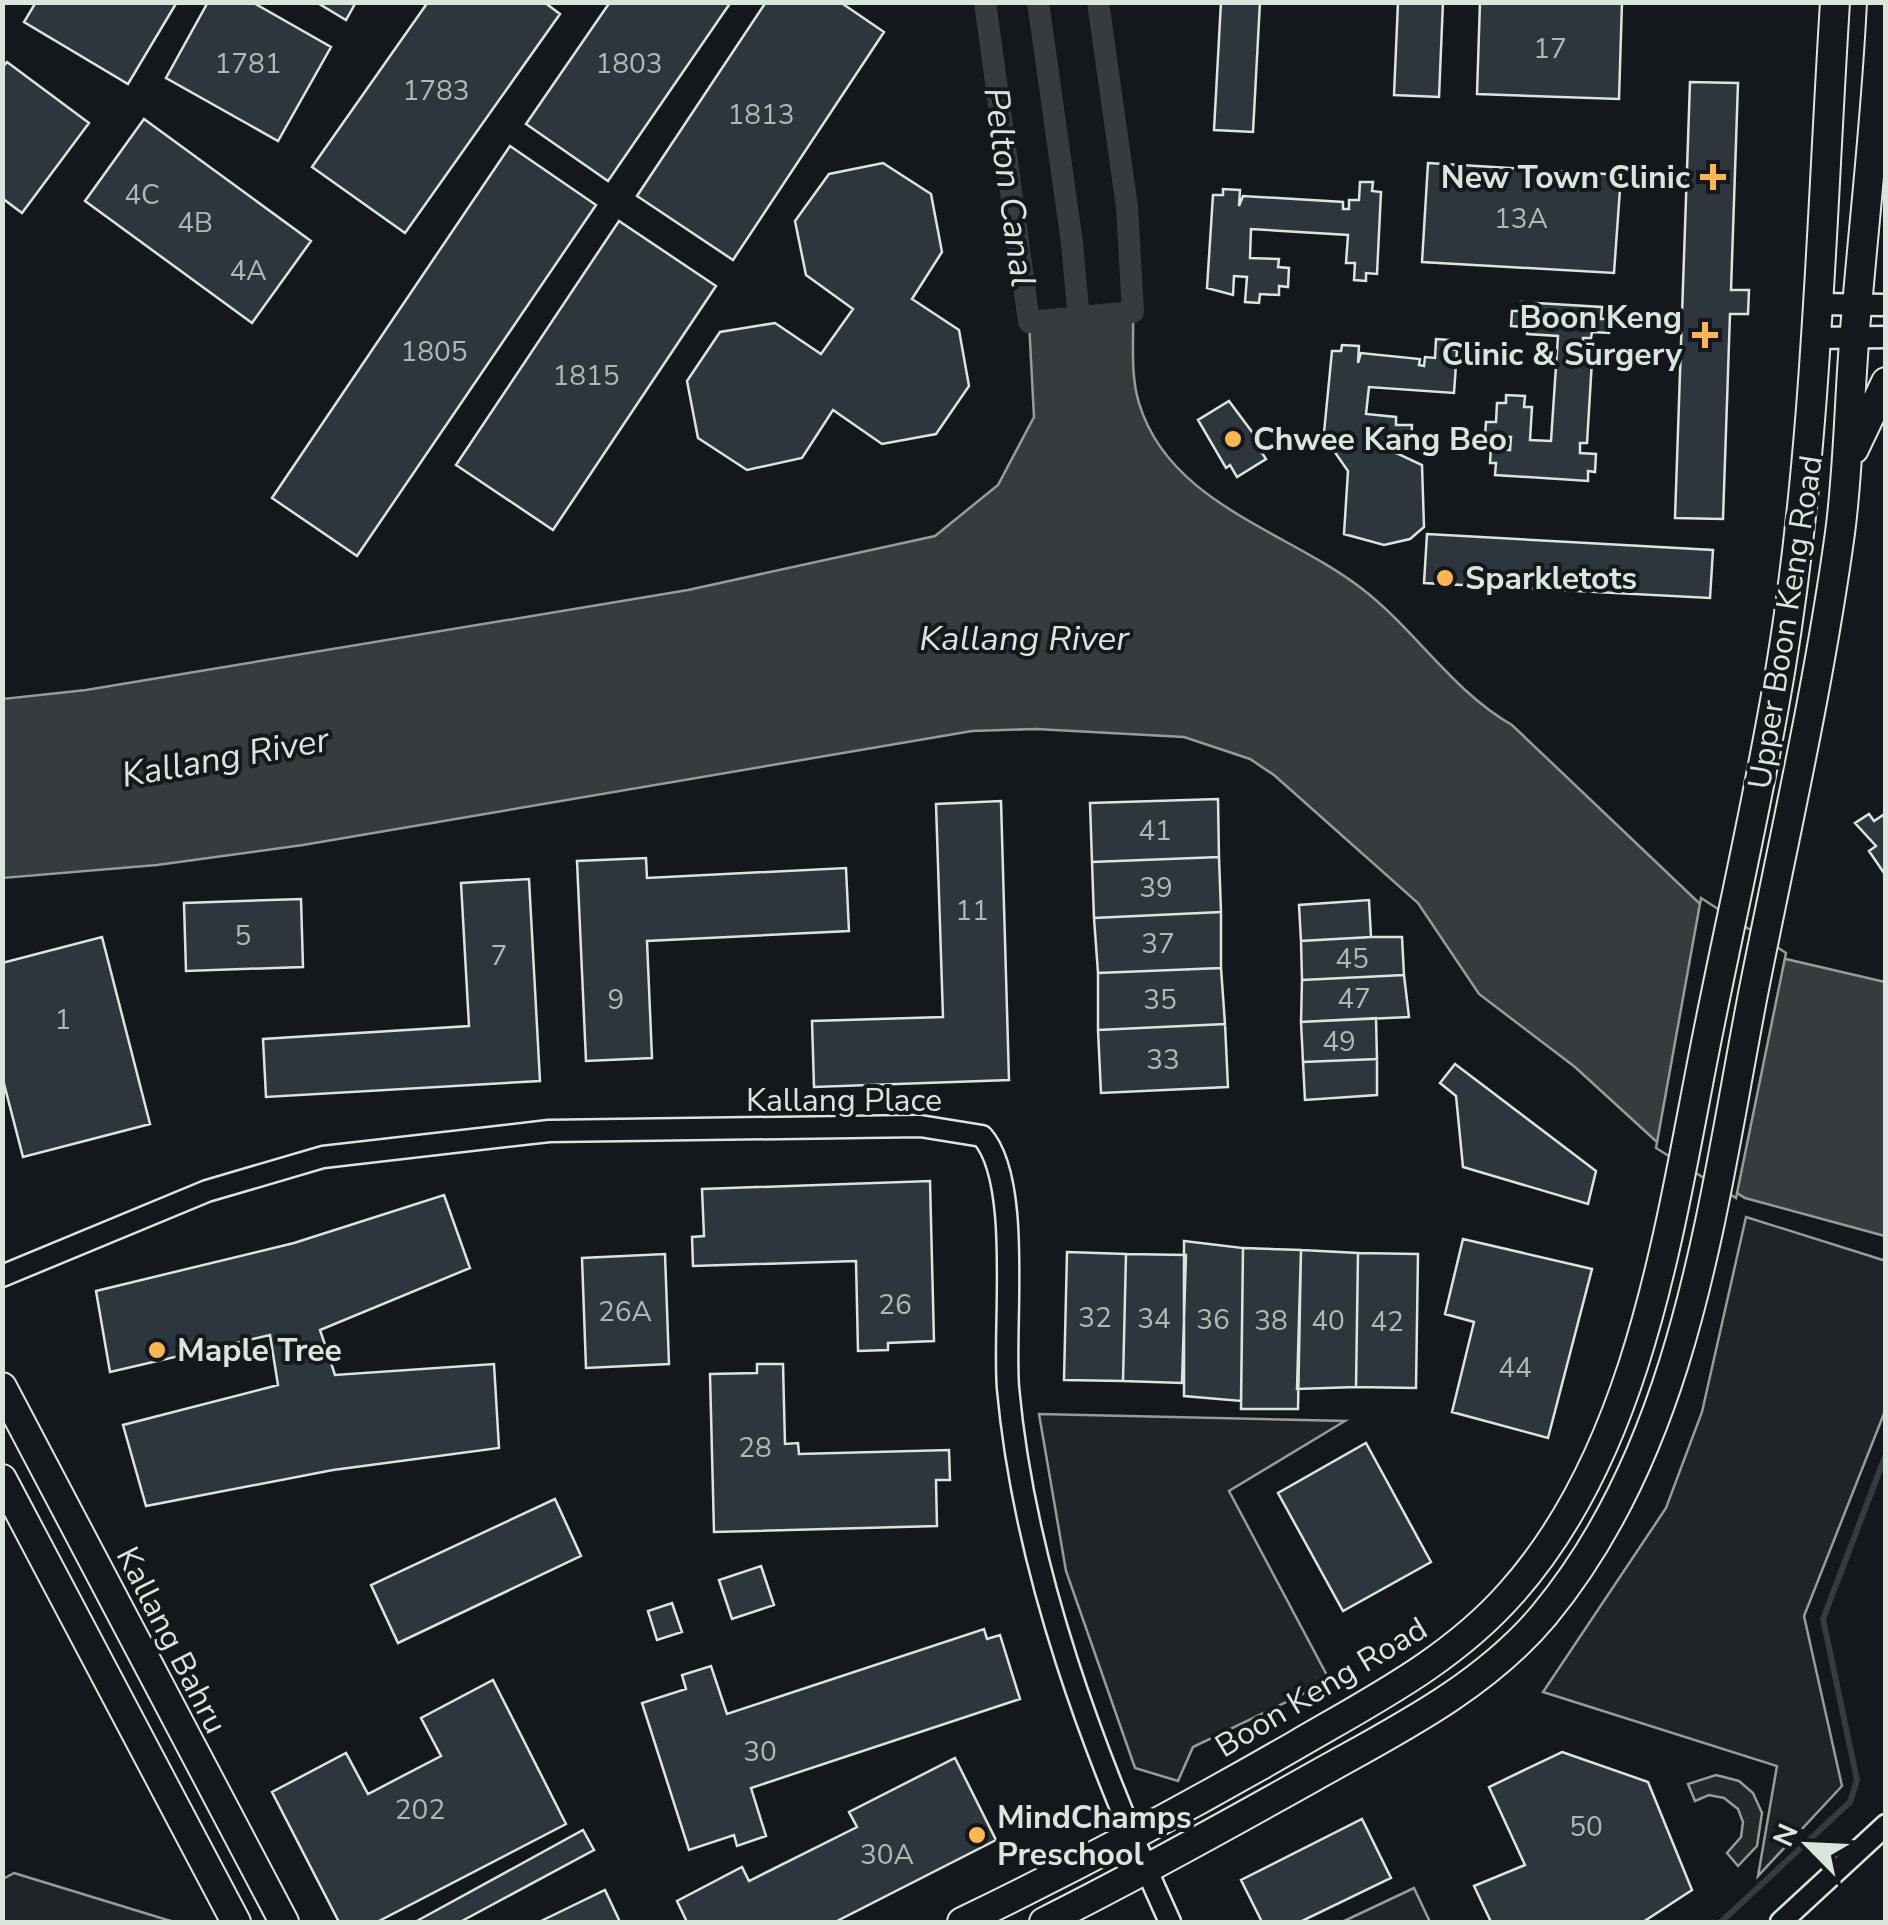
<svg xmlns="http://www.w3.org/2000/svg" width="1888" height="1925" font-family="'Nunito Sans',sans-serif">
  <rect width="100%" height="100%" fill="#14181c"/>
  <path fill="#202428" stroke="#939e99" stroke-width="2.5" d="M1746,1217L1886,1261L1885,1411L1804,1616L1842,1786L1758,1876L1777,1766L1543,1692L1666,1508L1702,1412Z
    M1039,1414L1345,1421L1229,1491L1330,1681L1193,1747L1178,1781L1135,1768L1066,1571Z
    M14,1873L174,1922H3V1879Z
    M1414,1888L1430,1922H1342Z"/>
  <path fill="#24282b" stroke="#939e99" stroke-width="2.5" d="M1716,1775L1739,1781L1753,1793L1762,1813L1757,1846L1738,1866L1727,1853L1741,1837L1743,1822L1738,1809L1724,1798L1709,1795L1695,1801L1688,1784Z"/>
  <path fill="#363b3e" stroke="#939e99" stroke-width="2.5" d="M1133,312C1134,341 1130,374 1139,403C1169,503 1285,530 1361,588C1415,629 1452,691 1512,725L1699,903L1786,959L1885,982V1236L1745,1198L1658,1143L1575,1067L1479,994L1418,903L1274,775L1250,759L1184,737L1036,729L972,731L303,845L157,865L3,878L2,699L86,690L688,590L935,536L998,485L1034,417L1029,322Z"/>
  <path fill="#14181c" stroke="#939e99" stroke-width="2.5" d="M1701,898L1786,953L1736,1198L1656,1148Z"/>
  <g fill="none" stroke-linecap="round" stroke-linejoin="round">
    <path stroke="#363b3e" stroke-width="6" d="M1721,1922L1850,1802L1857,1780L1823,1619L1886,1454"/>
    <path stroke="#363b3e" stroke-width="22" d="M985,2L1029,322L1133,312L1127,207L1098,2
      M1038,2L1072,243L1080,331"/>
  </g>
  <path fill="#2c363c" stroke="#d8e6dc" stroke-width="2.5" d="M36,2H177L128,84L24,22Z
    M208,2H252L331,47L278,141L166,78Z
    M316,2H356L346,20Z
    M428,2H544L560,14L405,233L312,167Z
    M610,2H731L608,181L526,124Z
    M766,2H840L884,32L733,260L637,196Z
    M1221,2H1260L1253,132L1214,130Z
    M1398,2H1443L1439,97L1394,95Z
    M1480,2H1622L1619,99L1477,94Z
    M7,62L89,123L22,213L2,198V68Z
    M1690,82L1738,83L1731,290H1749L1748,314H1730L1723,519L1675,518Z
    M144,119L311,241L252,323L85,201Z
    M510,146L596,205L357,556L272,498Z
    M883,163L931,194L942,252L912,299L959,330L969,386L936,434L882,444L833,410L802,458L747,470L698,438L687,381L720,332L775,323L821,354L853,309L806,275L795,221L829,174Z
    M1428,163L1621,175L1614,273L1422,262Z
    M1360,182H1373L1372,191L1381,192L1377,274L1366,273V281L1354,280L1355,263H1346L1348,235L1251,229L1250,258L1279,259L1278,267L1289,268L1288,287L1279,286V295L1260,294L1259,303L1245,302L1247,277L1234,276L1233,295L1207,288L1213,195H1223V189L1240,190L1239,206L1243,196L1343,202V209H1349V200H1359Z
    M619,221L716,286L553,530L456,465Z
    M1521,302L1602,307L1601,319H1610L1609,333L1592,332L1591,338H1583V344H1593L1587,443H1580V453L1596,454L1595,472L1588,471V481L1495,475L1496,463H1490L1491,448L1510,450L1511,437L1485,436L1486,422H1496L1497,403H1506V395L1525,396L1524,407H1532L1530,440L1551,441L1558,336L1527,334L1528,327L1511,326L1512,311H1520Z
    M1436,339L1449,340V349L1457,350L1454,393L1369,387L1366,414L1396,417V425H1412L1411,444H1395L1394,452L1422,465L1424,527L1410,539L1384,545L1344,534L1348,471L1334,451L1335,444L1323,443L1332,351H1341L1342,345L1359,346L1358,363L1361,353L1420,359L1419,365L1424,366L1425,357L1435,358Z
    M1229,401L1261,444L1258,447L1266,459L1237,477L1230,465L1226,468L1198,420Z
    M1427,534L1713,550L1710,598L1424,583Z
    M1218,799L1219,857L1092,862L1090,803Z
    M1001,801L1009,1080L814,1087L812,1021L943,1017L936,804Z
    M1869,814L1874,821L1883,815L1886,818V876L1869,851L1876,846L1855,823Z
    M1219,857L1221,912L1094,918L1092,862Z
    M646,858L647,878L846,868L849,931L647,941L652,1058L586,1061L577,861Z
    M529,879L540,1081L266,1097L263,1039L469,1026L461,883Z
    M301,899L303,967L186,971L184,903Z
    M1369,900L1371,937L1301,941L1299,905Z
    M1221,912V968L1098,973L1094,918Z
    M102,937L150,1124L23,1157L2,1076V963Z
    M1371,937H1402L1404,975L1302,980L1301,941Z
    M1221,968L1225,1024L1098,1030V973Z
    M1404,975L1409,1017L1301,1022L1302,980Z
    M1376,1018L1377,1059L1303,1062L1301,1022Z
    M1225,1024L1228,1087L1101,1093L1098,1030Z
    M1377,1059V1095L1305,1100L1303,1062Z
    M1455,1064L1596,1171L1588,1204L1463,1167L1456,1096L1440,1083Z
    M930,1181L934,1341L888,1343V1350L858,1351L856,1261L693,1266L692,1237L704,1236L702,1189Z
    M444,1195L470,1268L320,1330L335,1375L494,1364L499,1448L333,1470L146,1506L123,1425L278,1385L270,1335L110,1372L96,1291L294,1243Z
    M1463,1239L1592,1269L1548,1438L1452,1412L1474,1322L1445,1314Z
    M1184,1241L1243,1248L1241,1401L1184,1396Z
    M1243,1248L1301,1250L1298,1409H1241Z
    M1301,1250L1358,1253L1356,1387L1297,1389Z
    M1067,1252L1126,1254L1123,1381L1064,1380Z
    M1358,1253L1418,1254L1416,1388L1356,1387Z
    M665,1254L669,1364L586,1368L582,1258Z
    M1126,1254L1186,1255L1182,1383L1123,1381Z
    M757,1364H783L785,1444L798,1443L799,1454L949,1450L950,1480H936L937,1526L714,1532L710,1374L757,1373Z
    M1366,1443L1431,1562L1343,1611L1278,1493Z
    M555,1499L581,1556L398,1643L371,1585Z
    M761,1566L774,1605L732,1619L719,1580Z
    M672,1603L682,1632L657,1640L648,1611Z
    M984,1629L987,1639L1000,1635L1020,1699L751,1788L766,1836L737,1846L734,1835L689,1850L642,1703L686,1689L682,1675L711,1666L727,1714Z
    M493,1680L566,1824L377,1922H339L272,1792L346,1753L368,1794L441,1756L421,1718Z
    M1562,1752L1648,1782L1692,1890L1643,1922H1491L1474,1886L1525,1865L1489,1787Z
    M955,1758L996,1840L835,1922H687L677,1901L742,1867L749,1881L857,1827L849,1812Z
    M1362,1819L1391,1878L1300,1922H1262L1241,1880Z
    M583,1830L594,1850L460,1922H415Z
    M605,1890L620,1922H539Z"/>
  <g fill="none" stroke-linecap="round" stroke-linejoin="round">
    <g stroke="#d8e6dc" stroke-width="25">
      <path id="street" d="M1818,304L1886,305
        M1816,338L1886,337
        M2,1276L207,1191L323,1157L549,1131L920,1126L982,1136C1022,1181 1003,1325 1008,1388C1025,1572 1094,1755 1170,1922
        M1781,1922L1886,1825"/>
    </g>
    <g stroke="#d8e6dc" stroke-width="32">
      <path id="secondary" d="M1854,449L1886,382
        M2,1387L284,1922
        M2,1479L236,1922
        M962,1922C1076,1867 1187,1808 1296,1745C1373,1700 1451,1661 1511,1593C1639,1450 1669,1230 1705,1048C1730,921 1760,794 1781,666C1817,447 1821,223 1835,2
        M1044,1922C1136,1876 1224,1827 1313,1777C1395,1731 1483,1688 1544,1615C1688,1441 1712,1204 1754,989C1784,838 1819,686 1840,533C1849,465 1849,398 1855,330C1864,220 1877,112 1882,2"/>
    </g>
    <use href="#street" stroke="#14181c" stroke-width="20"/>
    <use href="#secondary" stroke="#14181c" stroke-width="28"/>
  </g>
  <g fill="#ffb74d" stroke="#14181c" stroke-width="4">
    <path d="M1708 162h10v10h10v10h-10v10h-10v-10h-10v-10h10z"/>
    <path d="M1700 320h10v10h10v10h-10v10h-10v-10h-10v-10h10z"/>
    <circle cx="1233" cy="439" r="10"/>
    <circle cx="1445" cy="578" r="10"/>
    <circle cx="157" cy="1350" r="10"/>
    <circle cx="977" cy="1835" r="10"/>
  </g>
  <g text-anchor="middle" stroke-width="8" stroke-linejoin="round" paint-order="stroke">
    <g font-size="28" fill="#adbab4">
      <text x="1550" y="58">17</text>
      <text x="248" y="73">1781</text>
      <text x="629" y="73">1803</text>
      <text x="436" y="100">1783</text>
      <text x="761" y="124">1813</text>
      <text x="142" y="204">4C</text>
      <text x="1521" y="228">13A</text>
      <text x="195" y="232">4B</text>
      <text x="248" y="280">4A</text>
      <text x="434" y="361">1805</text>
      <text x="586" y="385">1815</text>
      <text x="1155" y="840">41</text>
      <text x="1156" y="897">39</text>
      <text x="972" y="920">11</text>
      <text x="243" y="945">5</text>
      <text x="1158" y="953">37</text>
      <text x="499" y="965">7</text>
      <text x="1352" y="968">45</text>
      <text x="1354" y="1008">47</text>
      <text x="616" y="1009">9</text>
      <text x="1160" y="1009">35</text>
      <text x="63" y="1029">1</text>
      <text x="1339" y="1051">49</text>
      <text x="1163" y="1069">33</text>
      <text x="895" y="1314">26</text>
      <text x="625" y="1321">26A</text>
      <text x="1095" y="1327">32</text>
      <text x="1154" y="1328">34</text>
      <text x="1213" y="1329">36</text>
      <text x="1271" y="1330">38</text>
      <text x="1328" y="1330">40</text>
      <text x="1387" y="1331">42</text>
      <text x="1515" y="1377">44</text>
      <text x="755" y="1457">28</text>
      <text x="760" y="1761">30</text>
      <text x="420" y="1819">202</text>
      <text x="1586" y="1836">50</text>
      <text x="887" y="1864">30A</text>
    </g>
    <g font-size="32" font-weight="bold" fill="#d8e6dc" stroke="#14181c" text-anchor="start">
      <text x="1690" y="188" text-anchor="end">New Town Clinic</text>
      <text x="1682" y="328" text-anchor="end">Boon Keng<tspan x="1682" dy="37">Clinic &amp; Surgery</tspan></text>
      <text x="1253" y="450">Chwee Kang Beo</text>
      <text x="1465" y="589">Sparkletots</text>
      <text x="177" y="1361">Maple Tree</text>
      <text x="997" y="1828">MindChamps<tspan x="997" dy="37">Preschool</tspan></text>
    </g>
    <g font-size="32" fill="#d8e6dc" stroke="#14181c">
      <text transform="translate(1785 622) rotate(-81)" y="11">Upper Boon Keng Road</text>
      <text x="844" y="1111">Kallang Place</text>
      <text transform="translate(172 1640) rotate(63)" y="11">Kallang Bahru</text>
      <text transform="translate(1321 1687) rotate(-31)" y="11">Boon Keng Road</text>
    </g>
    <g font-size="35" font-style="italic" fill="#d8e6dc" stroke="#14181c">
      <text transform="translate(1010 187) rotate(82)" y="12">Pelton Canal</text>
      <text x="1024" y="650">Kallang River</text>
      <text transform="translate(225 757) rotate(-10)" y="12">Kallang River</text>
    </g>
  </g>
  <rect width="1888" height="1925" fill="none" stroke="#d8e6dc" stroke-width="10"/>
  <g transform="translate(1808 1845) rotate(294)" stroke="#14181c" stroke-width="8" paint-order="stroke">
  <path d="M0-8L18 38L0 25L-18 38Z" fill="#d8e6dc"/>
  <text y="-15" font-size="28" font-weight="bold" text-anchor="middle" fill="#d8e6dc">N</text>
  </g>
</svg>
